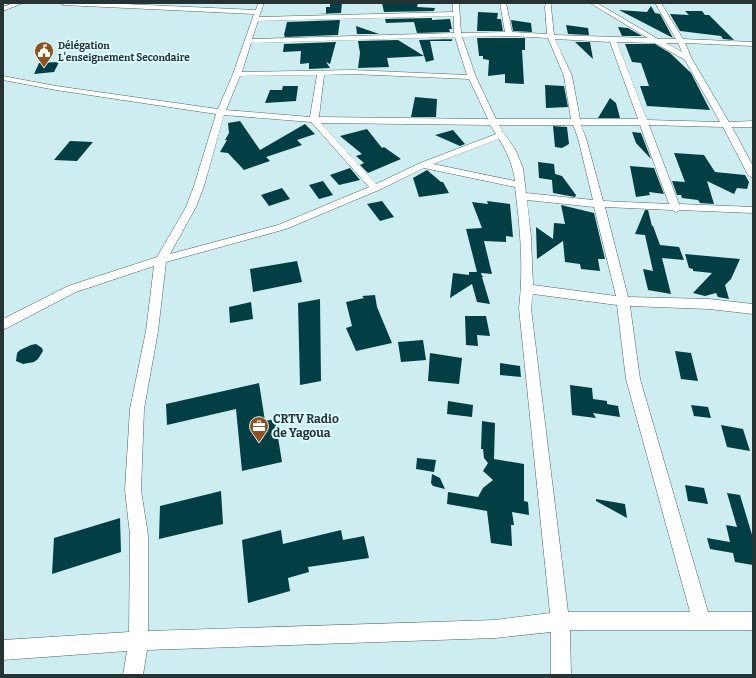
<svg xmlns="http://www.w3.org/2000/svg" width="756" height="678" font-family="Bitter,serif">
  <rect width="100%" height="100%" fill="#cdedf0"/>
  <path fill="#023f44" d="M330,3H342L341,13L316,14H326V7H330Z
    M382,3H418L417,7L435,8L434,11L384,12Z
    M651,6L655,13L660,14L673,38L619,10L647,12Z
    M685,11H702L705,15H709L734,40L723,39L721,36L680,31L670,14L689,15Z
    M478,12L498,13L497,19H501L503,31H477Z
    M432,18V20L450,19L452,29H449L450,32L417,33L414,22L386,23L385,19Z
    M340,20L338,35L285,37L284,35L287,22Z
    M511,20L531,23L532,32L513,31Z
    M566,25L588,28L589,35L568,34Z
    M356,26L379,34H357Z
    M618,27L628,28L642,36H622Z
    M477,38H525V50H522L524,84L505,83V74L488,76L489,60L483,59V56H479Z
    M452,39V41H430L434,60L426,62L419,40L453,39Z
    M398,40L424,56L387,58L389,67L358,68L360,53L358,41Z
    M336,42L330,64L326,62L330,68L309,69V63L300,64L301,51L283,52L284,44Z
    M575,42H590L593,59Z
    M625,44H655L670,53L691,73L710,110L647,106L640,86H649L641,63L632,62Z
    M59,62L54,72L34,74L39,63Z
    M545,85L564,86L568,107L546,108Z
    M283,86H298L296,101L265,103L270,90H282Z
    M415,97L437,99L436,117H411Z
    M610,98L616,103L620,118H598Z
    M240,121L260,150L305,124L315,134L297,140L302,145L266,157L270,161L244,170L228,153L220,152L227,140H225L229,133L228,123Z
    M553,126L567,127L569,144L562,148L555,147Z
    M367,129L382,148L384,147L401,159L368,173L360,165L364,163L356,156L362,154L340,136Z
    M453,130L465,144L460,146L435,135Z
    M632,132L641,133L651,159L636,143Z
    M70,141L93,142L77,161L54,160Z
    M674,153L704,155L715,172L745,175L749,182L747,189L737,188L734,194L707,181L714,204L700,203L698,200L682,198L681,195H677L672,181L685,182Z
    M538,162L554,164L555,174L562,176L576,195L575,197L553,193L552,180L539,178Z
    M630,166L654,168L664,194L649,192L650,195L636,197Z
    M350,168L360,180L339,185L330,175Z
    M427,170L441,182H443L449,193L419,197L413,178Z
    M323,181L333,195L319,199L309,185Z
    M282,188L290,199L269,206L261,195Z
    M382,201L394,217L380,221L367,204Z
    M487,201L510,204L513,237L506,236V242L484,241L492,274L481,273L482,276H484L482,277L490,304L477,302L472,284L450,298L453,273L469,275V272H477L466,229L482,228L472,202L488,204Z
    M561,205L594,213L605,259H598L600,271L581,269L580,264L565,262L563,241L537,259L536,227L553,239L554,223L565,224Z
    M645,210H648L652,226H653L660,245L679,247L684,260L662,258L671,294L648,290L643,269L653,271L645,235L635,234Z
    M685,254L740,259L731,279L725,285L729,299L718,297L716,293L705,296L693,293L712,273L693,271V269L689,268Z
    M297,261L302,282L253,292L250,269Z
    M375,295L377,307L392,343L356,351L346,328L352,326L346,302L364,298L362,296Z
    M320,299L321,381L300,385L298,303Z
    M251,302L253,319L230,323L229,307Z
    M465,316H486L490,336L477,335L478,346L466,345Z
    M423,340L426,360L401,362L398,342Z
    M36,344L42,348L43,351L38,359L34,362L23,364L16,361L17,353L20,350L31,345Z
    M675,351L691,353L698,381L681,379Z
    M430,353L462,358L459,384L428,381Z
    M500,363L520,366L521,377L500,375Z
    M259,383L265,421L275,419L282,462L242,471L236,409L167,425L166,404Z
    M570,385L592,388L593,399L607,401V404L618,406L620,417L593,413L596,418L572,415Z
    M448,401L473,405L472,417L447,414Z
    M691,405L708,407L711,418L694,416Z
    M482,421L495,423L494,459L524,464V501L528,502L529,515L512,512L514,525H511L512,546L491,543L487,511L447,504L448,492L478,497L483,488L493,480L483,471L488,463L484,458L483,449H481Z
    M721,425L743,429L750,451L727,447Z
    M417,458L436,460L434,472L416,469Z
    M432,474L440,478L445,489L433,486L431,483Z
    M685,485L704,488L708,504L688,501Z
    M221,491L223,524L159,539L160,506Z
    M727,493L740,495L753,538V565L735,562L733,553L710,549L707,538L730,542L726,525L737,527Z
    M596,499L625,504L627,518L596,501Z
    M120,518L121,552L52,574L54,538Z
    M281,530L283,544L341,530L343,540L364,536L369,558L308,567L309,572L288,578L290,591L248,603L242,540Z"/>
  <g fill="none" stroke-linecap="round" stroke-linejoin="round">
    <g stroke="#496668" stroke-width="1">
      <path id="street" d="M14,3H23L3,11V7Z
        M60,3H103L256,10L258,3H264L259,17L453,12V3H459L461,33L505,32L500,3H506L512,32L547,34L545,7L546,3H552L551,7L554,35L648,38L590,3H597L658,39H676L655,3H661L683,39L753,42V46L685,43L692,59L729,122L753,121V127H732L753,166V178L748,175L723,127L649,125L679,204L753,207V213L680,210L676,212L672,210L605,207L628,297L709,299L753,304V314L709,309L630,306L640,379L708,612H753V630H570L571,675H551V632L495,638L147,650L143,675H123L127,651L3,660V640L129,632L130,535L125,490L130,409L146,331L154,266L76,292L3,330V319L68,286L157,257L186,207L194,186L216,114L56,90L3,80V76L56,86L218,109L233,74L254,14L63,5ZM454,16V33L252,39L258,21ZM509,36L548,38L564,76L571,119H496L476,77L462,37ZM455,37L467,75L353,70L242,72L251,43ZM555,39L610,42L638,119H580L572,76ZM617,42L655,43L685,60L720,122L647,120ZM666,43H678L682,52ZM353,74L469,79L488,119L319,117L324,75ZM317,75L310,117L226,110L240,76ZM224,115L311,122L369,187L278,225L170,254L196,207L204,186ZM321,123L490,125L496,134L420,163L376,184ZM499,125H573L578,138L593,200L526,193L523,168L516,151ZM581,125H640L669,204L603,201L586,138ZM499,139C507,152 513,165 515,181L433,164ZM424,168L515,187C520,227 524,267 519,308L550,613L495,620L148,631V535L141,490L144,409L158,331L166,262L286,229L379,190ZM527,200L594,207L616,296L533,285L531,237ZM533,294L617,305L626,379L690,612H568L531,308Z"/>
    </g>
    <use href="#street" fill="#fff" fill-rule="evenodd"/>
  </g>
  <defs>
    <g id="civic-pin" transform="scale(1)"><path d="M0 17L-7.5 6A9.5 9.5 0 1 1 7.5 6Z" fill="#91501d" stroke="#dafafe"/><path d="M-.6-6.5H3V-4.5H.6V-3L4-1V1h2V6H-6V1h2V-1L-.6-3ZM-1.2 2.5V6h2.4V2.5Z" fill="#fff"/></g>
    <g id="office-pin" transform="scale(1)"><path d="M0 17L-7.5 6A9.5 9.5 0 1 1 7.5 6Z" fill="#91501d" stroke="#dafafe"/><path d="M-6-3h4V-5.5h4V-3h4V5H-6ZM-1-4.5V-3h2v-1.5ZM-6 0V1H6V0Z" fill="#fff"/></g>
  </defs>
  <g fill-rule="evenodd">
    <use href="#civic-pin" x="44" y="51"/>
    <use href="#office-pin" x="259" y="426"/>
  </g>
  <g text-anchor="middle" stroke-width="4" stroke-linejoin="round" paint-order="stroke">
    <g font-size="10" font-weight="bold" fill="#263334" stroke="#dafafe" text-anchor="start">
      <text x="58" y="49">Délégation<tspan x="58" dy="12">L'enseignement Secondaire</tspan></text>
    </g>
    <g font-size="12" font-weight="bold" fill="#263334" stroke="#dafafe" text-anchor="start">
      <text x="273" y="423">CRTV Radio<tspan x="273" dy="14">de Yagoua</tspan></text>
    </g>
  </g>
  <rect width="756" height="678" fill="none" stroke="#263334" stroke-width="8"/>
</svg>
